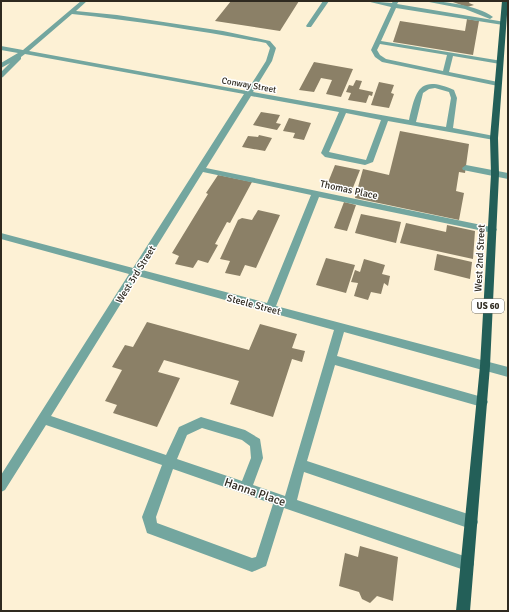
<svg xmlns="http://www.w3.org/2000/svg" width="509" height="612" font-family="Signika,sans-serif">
  <rect width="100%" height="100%" fill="#fdf1d5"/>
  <path fill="#8b8067" d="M231,1H299L280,31L215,21Z
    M450,1H470L469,3L474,5L467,7Z
    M467,19L479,21L473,55L393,42L400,21L465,31Z
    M314,62L353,69L341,97L326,94L332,80L321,78L314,92L299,90Z
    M356,80L362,81L359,89L373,92L372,96L369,95L366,103L348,100L351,93L346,92L349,85L353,86Z
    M379,82L394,85L391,93L394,94L389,108L371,105Z
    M261,112L280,115L276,123L281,124L277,130L253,125Z
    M289,118L311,123L304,140L293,138L295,133L283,131Z
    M400,131L469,144L465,173L459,172L456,191L464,193L459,220L355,198L363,169L389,175Z
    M259,135L272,138L265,151L242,147L248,136L258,137Z
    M335,165L360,170L352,190L327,185Z
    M218,175L252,182L230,223L227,222L215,244L218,245L208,263L198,260L193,268L175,264L179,256L172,253L208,194L206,193Z
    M344,202L356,205L347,231L334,228Z
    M258,210L280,215L256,268L245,265L240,276L225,273L230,261L220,259L238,220L242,218L252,220Z
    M361,214L401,222L396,243L355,233Z
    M406,223L446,232L447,225L475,231L473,259L400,243Z
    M437,254L472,262L470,279L434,270Z
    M326,258L355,265L346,293L316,285Z
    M364,259L385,265L382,274L390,276L388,286L384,283L381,294L371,292L368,300L354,296L358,283L351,282L355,270L360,272Z
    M147,322L249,350L260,324L297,334L292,348L305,351L302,362L292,359L273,417L230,404L239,381L164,360L158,372L180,378L157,427L113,413L117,405L105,401L122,370L112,367L125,345L133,347Z
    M360,546L398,557L393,601L377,596L370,603L362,599L359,592L339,586L345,553L358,557Z"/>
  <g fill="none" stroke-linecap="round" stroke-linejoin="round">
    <path fill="#73a69f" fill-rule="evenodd" d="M81,1H87L76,11L117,15L223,31L270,41L276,48L272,61L253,92L409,120C416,90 419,75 454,90L457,98L453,128L494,136L498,138L494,140L388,121L373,162L365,165L325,157L321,153L339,112L251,96L206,168L496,228L497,230L493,233L319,197L276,306L508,367V377L344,332L337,356L482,397L486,398L488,402L486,406L482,407L335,365L307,461L471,515L476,517L478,522L476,527L471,529L304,472L297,500L467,557L472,559L474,564L472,569L467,571L284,508L266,566L252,572L147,533L142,517L162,465L46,425L5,490L1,492V475L129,274L1,239V233L133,268L244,94L25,54L21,57V59L3,77L1,78V72L10,63L1,68V63L18,53L1,50V46L23,50ZM72,14C137,21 202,31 266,43L270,48L266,61L247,91L29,51ZM435,88L449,92L451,98L446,127L416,122L423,93L429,89ZM346,113L381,120L366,160L329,152ZM203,172L311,195L267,303L142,270ZM138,276L334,330L285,496L253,485L263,458L260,439L245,430L201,417L179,427L166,455L51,416ZM202,428L242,440L250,446L251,458L242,481L177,459L187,435ZM173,469L273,504L256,557L252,558L157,523L156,517Z
      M323,1H329L311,27H307L306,26Z
      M366,1L392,3L393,1H399L397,4L505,22L506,23L503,25L396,8L381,41L502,61L503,62L500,64L453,56L449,72L498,82L501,84L498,86L382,62L375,57L371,50L391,7ZM380,44L447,55L443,71L386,59L380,55L377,50Z
      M424,1C444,1 477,5 493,17L490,19L465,9Z
      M466,165L508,173V179L463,170L462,168Z"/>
    <path fill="#235f58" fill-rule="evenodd" d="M502,1H508L498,138L499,174L490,366L470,611H456L480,366L491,174L490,138Z"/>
  </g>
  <g text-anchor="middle" stroke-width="3" stroke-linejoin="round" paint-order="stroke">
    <g font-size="9" fill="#2f2a20" stroke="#fff">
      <text transform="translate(249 85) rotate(10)" y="3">Conway Street</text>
    </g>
    <rect fill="#fff" stroke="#6d6a63" stroke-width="1" x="472" y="299" width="32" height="14" rx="3"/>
    <g font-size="9" font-weight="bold" fill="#2f2a20">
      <text x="488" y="309">US 60</text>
    </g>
    <g font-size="10" fill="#2f2a20" stroke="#fff">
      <text transform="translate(349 189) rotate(12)" y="4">Thomas Place</text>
      <text transform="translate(479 258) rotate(-87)" y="4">West 2nd Street</text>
      <text transform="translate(135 274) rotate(-58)" y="4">West 3rd Street</text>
      <text transform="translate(254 304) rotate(15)" y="4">Steele Street</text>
    </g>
    <g font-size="12" fill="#2f2a20" stroke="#fff">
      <text transform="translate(255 492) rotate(19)" y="4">Hanna Place</text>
    </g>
  </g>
  <rect width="509" height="612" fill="none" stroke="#2f2a20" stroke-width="4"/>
</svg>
